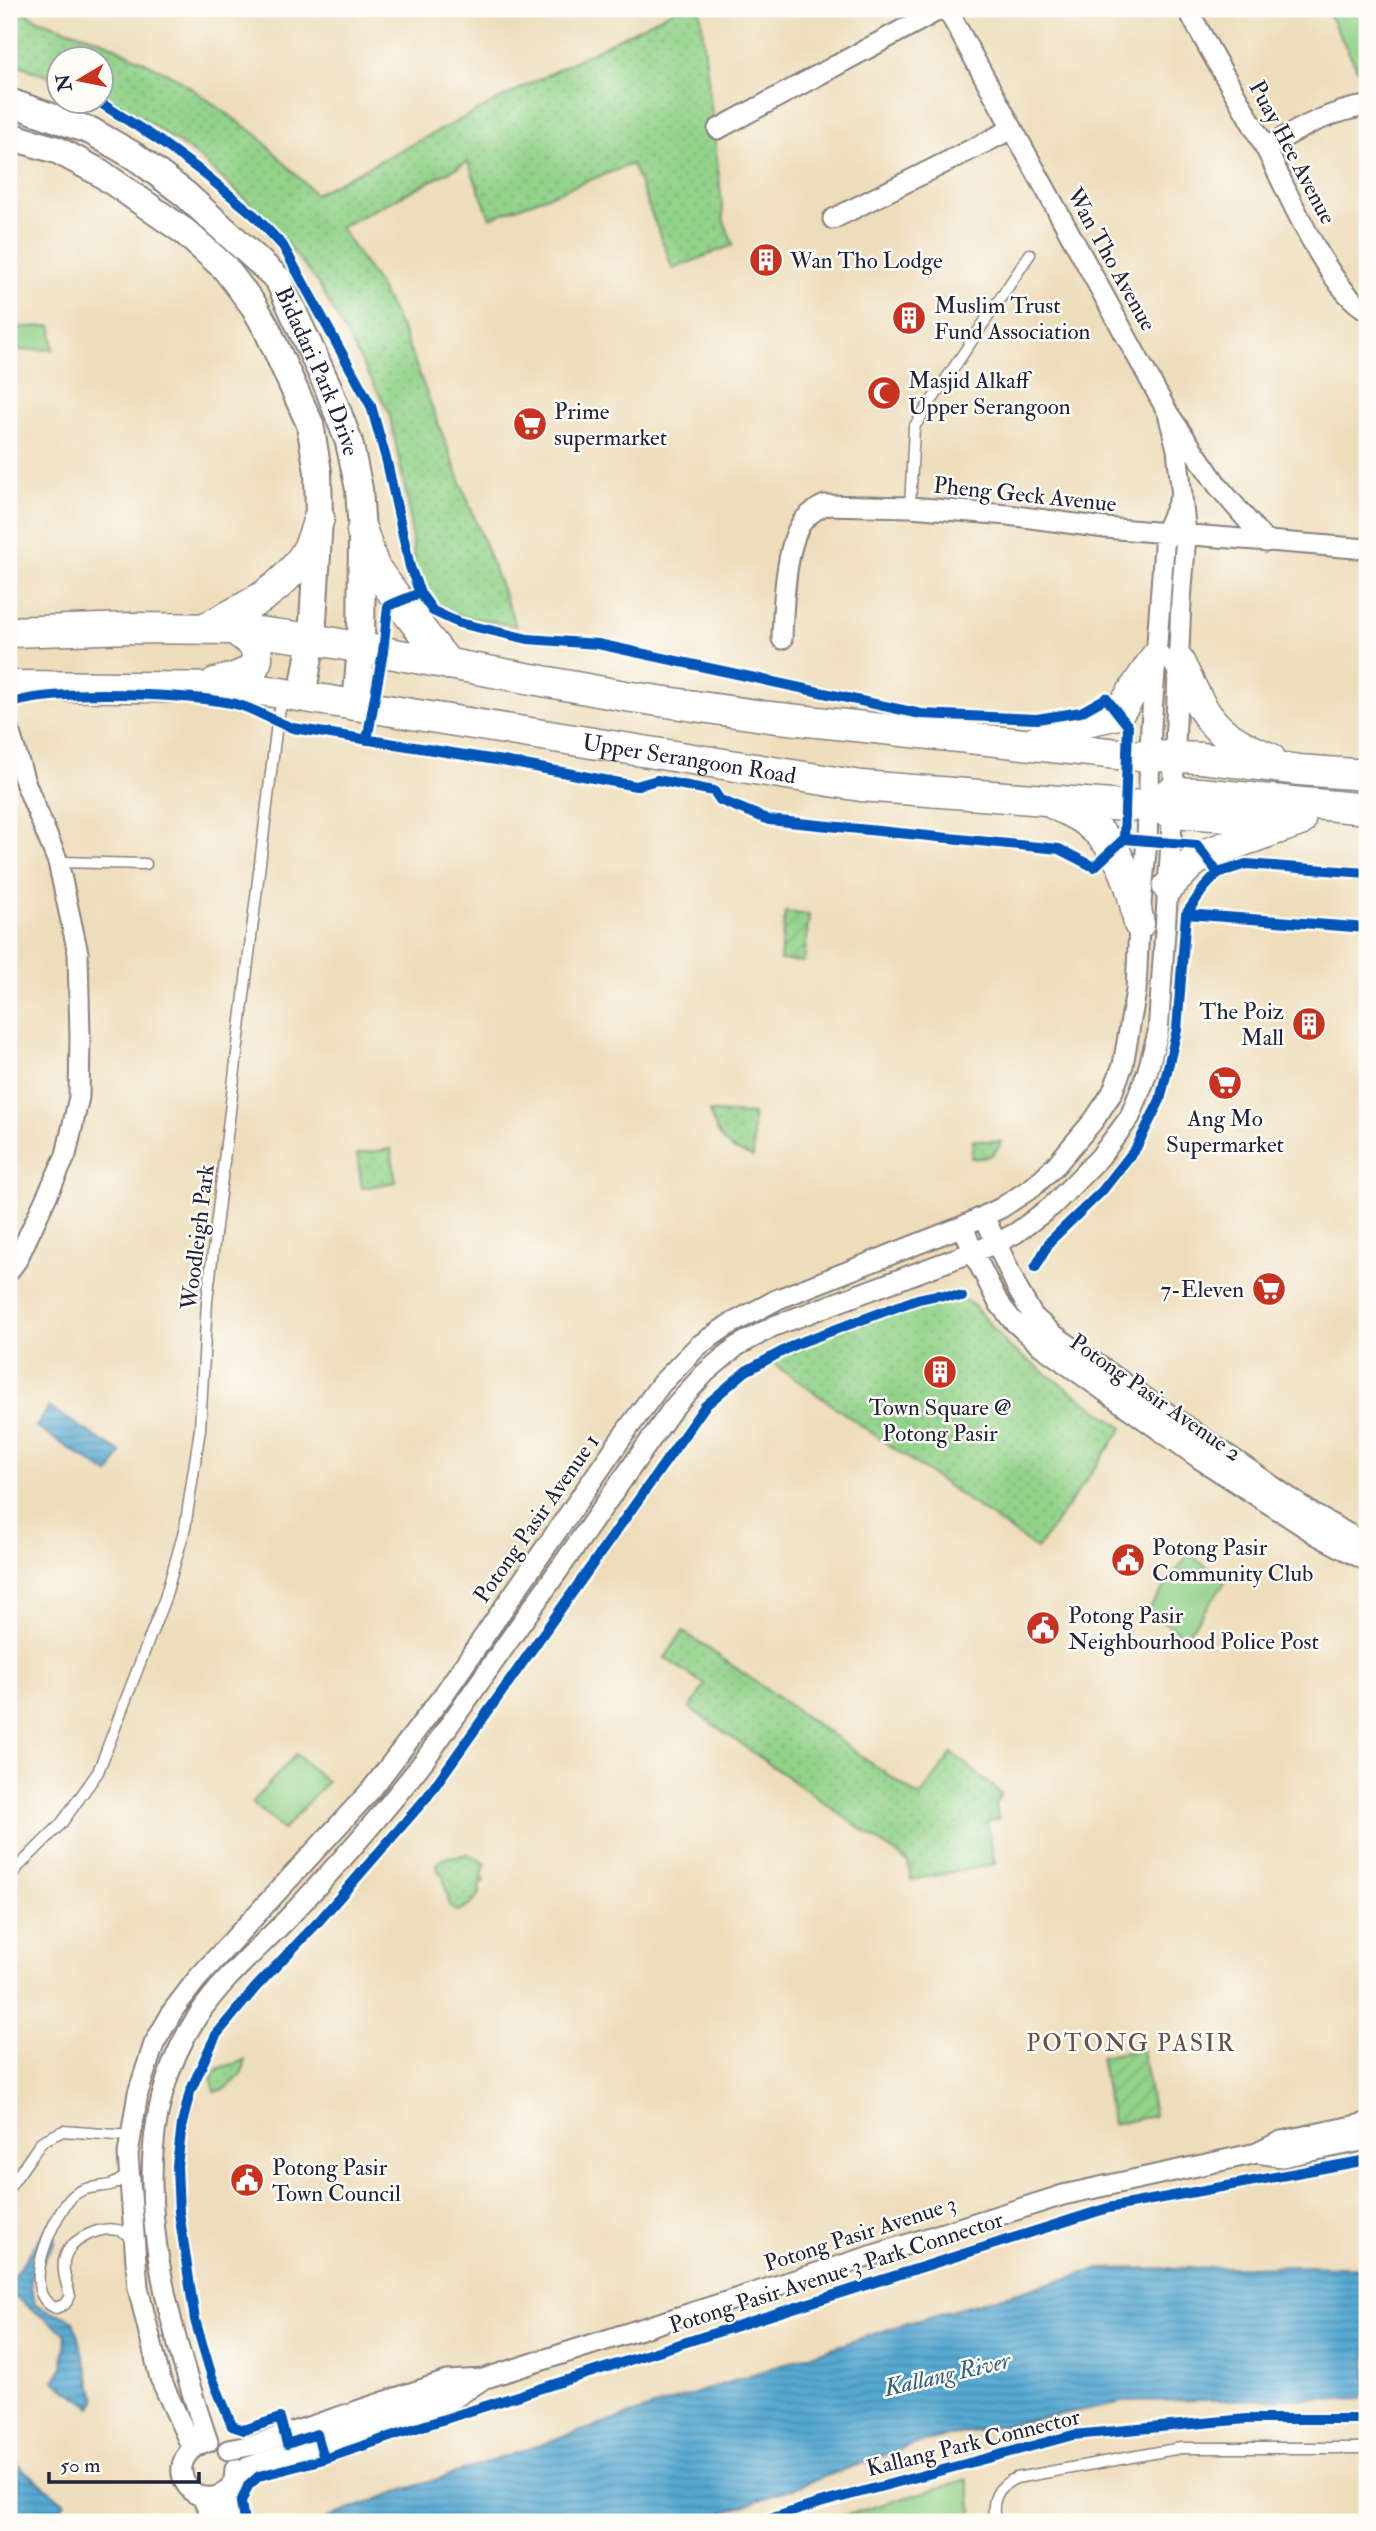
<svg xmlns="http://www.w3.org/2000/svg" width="1376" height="2531" font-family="'IM FELL Double Pica',serif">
  <defs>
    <pattern id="park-dots" width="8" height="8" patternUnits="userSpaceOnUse" patternTransform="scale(1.75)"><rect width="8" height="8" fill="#92d289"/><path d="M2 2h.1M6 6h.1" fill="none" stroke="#7eb477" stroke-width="1.8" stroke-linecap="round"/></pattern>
    <pattern id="garden-furrows" width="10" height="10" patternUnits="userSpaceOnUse" patternTransform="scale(1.75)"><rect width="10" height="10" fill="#92d289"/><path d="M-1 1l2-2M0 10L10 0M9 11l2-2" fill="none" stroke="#7eb477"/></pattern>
    <pattern id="water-rules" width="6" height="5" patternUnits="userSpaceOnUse" patternTransform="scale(1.75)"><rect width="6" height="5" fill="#56a9d1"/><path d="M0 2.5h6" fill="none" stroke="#4789ab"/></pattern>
  </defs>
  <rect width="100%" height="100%" fill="#fdfcf7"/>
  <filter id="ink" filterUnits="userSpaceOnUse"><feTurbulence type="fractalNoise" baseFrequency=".0143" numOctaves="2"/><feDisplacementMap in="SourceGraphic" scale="14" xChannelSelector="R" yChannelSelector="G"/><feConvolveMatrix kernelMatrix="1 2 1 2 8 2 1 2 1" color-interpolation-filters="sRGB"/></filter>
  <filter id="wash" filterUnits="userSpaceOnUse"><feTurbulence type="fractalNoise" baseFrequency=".00686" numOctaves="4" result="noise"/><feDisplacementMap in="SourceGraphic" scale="28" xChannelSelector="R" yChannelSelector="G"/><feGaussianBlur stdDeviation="1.57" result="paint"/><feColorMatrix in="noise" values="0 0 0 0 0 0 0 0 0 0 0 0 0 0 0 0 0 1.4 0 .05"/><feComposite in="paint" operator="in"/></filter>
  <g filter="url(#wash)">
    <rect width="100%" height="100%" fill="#edb"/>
    <path fill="#92d289" stroke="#5a7a62" stroke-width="2" d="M1326,9H1367V72H1359Z
      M52,326L53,349L9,351V328Z
      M1189,1554L1226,1581L1185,1637L1148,1610Z
      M296,1754L327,1782L283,1830L252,1802Z
      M967,2479L975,2522H824Z"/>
    <path fill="url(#park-dots)" stroke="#5a7a62" stroke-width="2" d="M9,9H17L41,21L103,41L177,78L257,135L315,194L676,9H700L724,221L733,245L673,269L632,164L490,218L468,162L340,227L378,284L403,332L516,626L455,615L432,602L416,579L408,502L389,412L318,283L269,221L200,158L147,121L102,97V60H60L59,81L9,61Z
      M709,1112L753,1114V1157C724,1149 719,1139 709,1112Z
      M973,1140L1001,1142C995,1156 987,1159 971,1158Z
      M391,1149L396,1182L362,1188L357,1154Z
      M938,1297L964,1300L973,1305L1009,1347L1123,1428L1037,1549L768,1360L798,1346L921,1300Z
      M683,1631L920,1797L952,1753L1002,1794L996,1803L998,1819L987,1821L995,1864L911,1880L908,1862L690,1708L705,1685L665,1658Z
      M469,1854L486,1864L482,1874L484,1881L479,1885L480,1894C472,1904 468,1909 456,1911L450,1907L443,1875L438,1871L437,1863L442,1858Z
      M245,2060C245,2075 229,2089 215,2092L211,2076L220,2068Z"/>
    <path fill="url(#garden-furrows)" stroke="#5a7a62" stroke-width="2" d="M785,912L809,915L804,962L780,960Z
      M1142,2049L1154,2116L1112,2124L1100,2057Z"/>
    <path fill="url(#water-rules)" stroke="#3c6686" stroke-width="2" d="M49,1407L121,1453L109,1474L36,1427Z
      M52,2221L55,2243L30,2279L34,2304L73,2320L96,2400L92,2407L54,2381L64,2365C61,2353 68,2346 65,2333L9,2293V2277H13Z
      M1310,2266L1367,2268V2398L1129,2401L924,2441L698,2522H317L389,2495L901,2325L1099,2269Z
      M9,2458L65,2503L51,2522L13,2510L9,2516Z"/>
  </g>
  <g filter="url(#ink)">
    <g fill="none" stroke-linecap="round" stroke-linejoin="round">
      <g stroke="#88807b" stroke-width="13">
        <path id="lane" d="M910,507L914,427L1030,254
          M58,862L146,864
          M9,1879L18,1867L61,1824L98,1772L165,1598L185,1528L200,1429L207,1301L277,723L283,697
          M128,2174C123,2178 116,2184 110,2185C96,2188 81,2186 70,2199C52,2220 18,2293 56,2308L65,2304L70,2296C67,2285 61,2269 65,2257C70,2240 99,2226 117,2230C122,2231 127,2234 133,2236
          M9,2188L42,2141L63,2131L130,2136
          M995,2522C991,2501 996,2487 1016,2478L1181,2448H1367"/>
      </g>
      <g stroke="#88807b" stroke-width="23">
        <path id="street" d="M947,9L1168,413L1218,486L1266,542
          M1188,9C1212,57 1241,102 1266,149C1286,188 1329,292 1367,310
          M718,129L941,9
          M1265,148C1299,129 1329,111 1367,106
          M833,219L1012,129
          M782,639C783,610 785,544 803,521C809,514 816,509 825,505L910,507L1008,515L1105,528L1367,549
          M9,730L25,782L58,862L78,953L80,1037L79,1097L66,1155L17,1260L9,1271
          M984,1216L1018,1290L1033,1316L1053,1334L1313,1514L1356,1538L1367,1542
          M963,1226L973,1252L998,1302L1012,1320L1041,1346L1200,1459L1317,1535L1367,1561
          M1257,2153L1282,2157L1367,2140
          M208,2442C164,2310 113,2143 197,2017C221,1980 257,1950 287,1919C336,1867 383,1814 426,1758L673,1408L705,1373L737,1346L774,1326L997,1243L1016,1233L1052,1206L1100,1157L1130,1117L1147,1073L1158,1033L1171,843L1181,601L1186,535L1177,449L1168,413
          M201,2444C158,2464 196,2519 230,2488
          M192,2448L160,2378L138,2288L128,2154L138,2093L154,2044L174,2009L197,1979L371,1790L444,1694L627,1430L661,1384L698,1346L727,1326L778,1299L963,1226L1001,1208L1033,1187L1056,1165L1094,1120L1112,1093L1123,1065L1136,991L1139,924L1147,841L1151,726L1165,533L1182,494
          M228,2450L254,2445L447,2381L483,2379L1063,2195L1257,2153L1281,2141L1367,2123
          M234,2480L248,2467L453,2399L482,2380
          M201,2496L210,2511L212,2522
          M229,2522L226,2504L234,2480L235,2469"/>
      </g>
      <g stroke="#88807b" stroke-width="30">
        <g id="secondary">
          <path id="s1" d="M9,102L91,131L136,157L185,194L278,279L328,387L349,442L359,489L362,531L361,648L356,705"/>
          <path d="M9,136L57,150L99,172L185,232L225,268L254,306L267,329L310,424L318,472L319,518L312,639L302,697"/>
        </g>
      </g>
      <g stroke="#88807b" stroke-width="33">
        <g id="primary">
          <path d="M362,531L374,567L410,616L448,664"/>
          <path d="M207,627C245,608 281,592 305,554C312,543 315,530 319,518"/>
          <path d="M9,632L131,628L234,629L312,639L625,696L770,717L1127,755L1201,758L1299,770L1367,775"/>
          <path d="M1179,662C1206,717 1210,734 1270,758"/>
          <path d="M215,683C230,679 266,673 255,648C252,641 240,634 234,629"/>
          <path id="s2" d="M9,686L249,688L861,786L1125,806L1146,805L1173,792L1199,793L1367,809"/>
          <path d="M1035,741L1087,721L1118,714L1155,658"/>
          <path d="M1054,804C1065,810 1079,815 1088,823C1121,848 1132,884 1139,924"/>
          <path d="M1147,805L1171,812L1257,818"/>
          <path d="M1168,887L1191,864L1205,854L1300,821"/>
        </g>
      </g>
      <use href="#lane" stroke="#fff" stroke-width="10"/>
      <use href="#street" stroke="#fff" stroke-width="19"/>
      <use href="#secondary" stroke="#fff" stroke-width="26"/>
      <use href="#primary" stroke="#fff" stroke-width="30"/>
      <g stroke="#fdfcf7" stroke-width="15">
        <path id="cycleway" d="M9,705C44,687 199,694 239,705C257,710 274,722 293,728L503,761L636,786L657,780L714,791L720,800L769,820L1059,849L1094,867L1124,839L1128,726L1106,698L1081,712L1037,719L921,714L598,644L528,639L459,623L433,611L420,593L410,567L387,462L371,406L283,246L254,215L202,172L157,139L99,102
          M367,740L383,652L388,606L420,593
          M1124,839L1197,845L1218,873
          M1186,914L1367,928
          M1035,1268L1050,1241L1102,1191L1136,1148L1160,1100L1177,1030L1186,914L1204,888L1218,873L1246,864L1367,873
          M324,2459L317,2434L287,2444L280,2418L244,2430L232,2426L212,2377L195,2320L179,2212L177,2166L182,2124L190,2092L206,2056L216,2035L256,1987L319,1921L427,1797L705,1406L746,1371L796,1344L918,1299L937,1295L962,1297
          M244,2522L241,2502L248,2486L259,2476L324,2459L410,2430L1108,2208L1367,2160V2163
          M760,2522L820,2503L1073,2435L1247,2419H1367"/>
      </g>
      <use href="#cycleway" stroke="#0057b8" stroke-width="10"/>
    </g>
  </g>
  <defs>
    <g id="building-disc" transform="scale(1.75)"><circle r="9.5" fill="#c8321e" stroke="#fdfcf7"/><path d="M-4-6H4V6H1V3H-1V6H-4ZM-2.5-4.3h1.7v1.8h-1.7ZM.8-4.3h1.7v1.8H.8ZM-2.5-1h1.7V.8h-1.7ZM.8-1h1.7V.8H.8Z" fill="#fff"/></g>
    <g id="mosque-disc" transform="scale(1.75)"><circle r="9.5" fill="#c8321e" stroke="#fdfcf7"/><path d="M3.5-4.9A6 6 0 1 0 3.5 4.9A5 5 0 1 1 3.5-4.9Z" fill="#fff"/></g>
    <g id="supermarket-disc" transform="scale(1.75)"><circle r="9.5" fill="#c8321e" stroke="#fdfcf7"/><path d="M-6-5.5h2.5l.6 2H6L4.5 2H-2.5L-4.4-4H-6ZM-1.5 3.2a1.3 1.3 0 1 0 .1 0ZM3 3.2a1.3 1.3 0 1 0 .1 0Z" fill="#fff"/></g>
    <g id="civic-disc" transform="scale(1.75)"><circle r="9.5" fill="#c8321e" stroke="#fdfcf7"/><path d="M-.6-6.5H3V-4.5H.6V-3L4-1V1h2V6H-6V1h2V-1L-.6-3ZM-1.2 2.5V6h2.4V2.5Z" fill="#fff"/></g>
  </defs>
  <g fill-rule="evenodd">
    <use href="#building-disc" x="766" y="260"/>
    <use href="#building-disc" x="909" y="318"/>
    <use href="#mosque-disc" x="884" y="393"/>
    <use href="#supermarket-disc" x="530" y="424"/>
    <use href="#building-disc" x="1309" y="1024"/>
    <use href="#supermarket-disc" x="1225" y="1083"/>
    <use href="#supermarket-disc" x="1269" y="1289"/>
    <use href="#building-disc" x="940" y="1372"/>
    <use href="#civic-disc" x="1128" y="1560"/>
    <use href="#civic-disc" x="1043" y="1628"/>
    <use href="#civic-disc" x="247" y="2180"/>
  </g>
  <g text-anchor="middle" stroke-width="5" stroke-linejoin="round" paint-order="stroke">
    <g font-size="23" fill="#22223b" stroke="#fdfcf7">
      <text transform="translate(1293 152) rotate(62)" y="8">Puay Hee Avenue</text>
      <text transform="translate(1112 259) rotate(61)" y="8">Wan Tho Avenue</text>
      <text dy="8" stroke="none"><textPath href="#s1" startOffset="427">Bidadari Park Drive</textPath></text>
      <text transform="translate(1025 494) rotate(6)" y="8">Pheng Geck Avenue</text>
      <text dy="8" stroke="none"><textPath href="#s2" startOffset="686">Upper Serangoon Road</textPath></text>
      <text transform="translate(197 1237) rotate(-83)" y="8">Woodleigh Park</text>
      <text transform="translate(1156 1397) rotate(35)" y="8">Potong Pasir Avenue 2</text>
      <text transform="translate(536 1518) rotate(-55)" y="8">Potong Pasir Avenue 1</text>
      <text transform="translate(860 2233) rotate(-18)" y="8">Potong Pasir Avenue 3</text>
      <text transform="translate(836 2272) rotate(-18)" y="8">Potong Pasir Avenue 3 Park Connector</text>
      <text transform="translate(973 2442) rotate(-14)" y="8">Kallang Park Connector</text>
    </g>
    <g font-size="23" fill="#22223b" stroke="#fdfcf7" text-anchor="start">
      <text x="790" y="268">Wan Tho Lodge</text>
      <text x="934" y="313">Muslim Trust<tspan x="934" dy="26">Fund Association</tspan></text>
      <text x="908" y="388">Masjid Alkaff<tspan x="908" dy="26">Upper Serangoon</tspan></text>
      <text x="554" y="419">Prime<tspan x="554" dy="26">supermarket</tspan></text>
      <text x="1284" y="1019" text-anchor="end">The Poiz<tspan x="1284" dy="26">Mall</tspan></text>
      <text x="1225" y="1126" text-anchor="middle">Ang Mo<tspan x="1225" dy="26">Supermarket</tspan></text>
      <text x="1244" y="1297" text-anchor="end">7-Eleven</text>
      <text x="940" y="1415" text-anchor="middle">Town Square @<tspan x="940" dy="26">Potong Pasir</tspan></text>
      <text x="1152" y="1555">Potong Pasir<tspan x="1152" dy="26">Community Club</tspan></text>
      <text x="1068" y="1623">Potong Pasir<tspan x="1068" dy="26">Neighbourhood Police Post</tspan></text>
      <text x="272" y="2175">Potong Pasir<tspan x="272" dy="26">Town Council</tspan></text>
    </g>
    <g font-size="24" letter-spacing="2" fill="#62504c" stroke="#fdfcf7">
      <text x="1131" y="2051">POTONG PASIR</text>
    </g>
    <g font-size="24" font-style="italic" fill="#395f7e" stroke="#fdfcf7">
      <text transform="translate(947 2374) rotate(-13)" y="8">Kallang River</text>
    </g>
  </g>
  <rect width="1376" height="2531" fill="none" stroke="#fdfcf7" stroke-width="35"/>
  <g transform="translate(80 80) rotate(260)"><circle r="33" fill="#fdfcf7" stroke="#a5a5ac" stroke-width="2"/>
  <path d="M0-5L12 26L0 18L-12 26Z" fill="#c8321e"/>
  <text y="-10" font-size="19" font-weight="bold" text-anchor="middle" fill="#22223b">N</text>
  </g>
  <path d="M49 2472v10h150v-10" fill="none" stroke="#22223b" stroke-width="3.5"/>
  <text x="60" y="2472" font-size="21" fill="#22223b" stroke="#fdfcf7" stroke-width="5" paint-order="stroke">50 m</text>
</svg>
